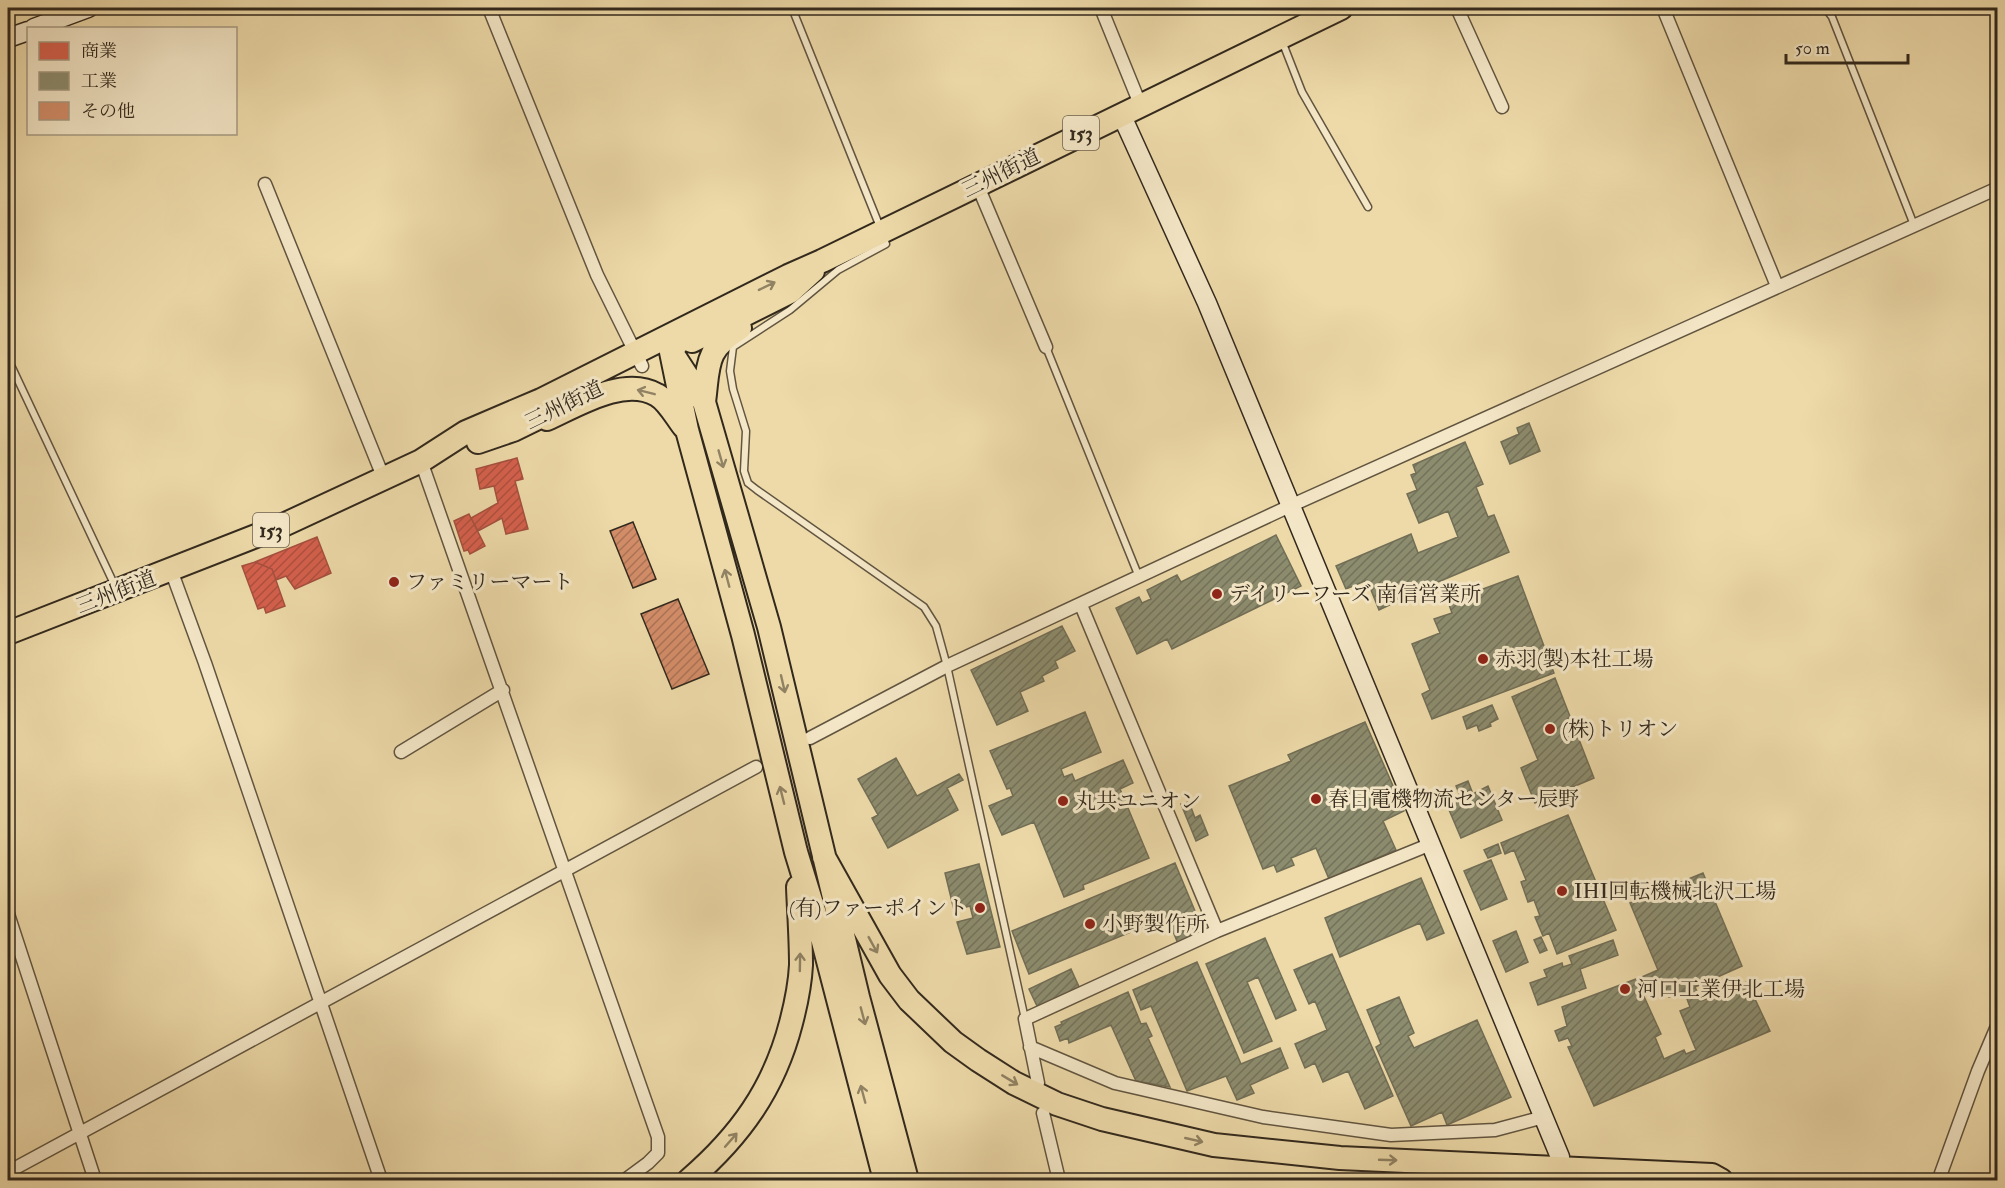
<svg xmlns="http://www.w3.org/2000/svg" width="2005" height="1188" font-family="'IM FELL Double Pica','Noto Serif JP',serif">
  <defs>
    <pattern id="shops-hatch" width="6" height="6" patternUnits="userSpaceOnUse" patternTransform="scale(1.5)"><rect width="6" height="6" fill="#d6604d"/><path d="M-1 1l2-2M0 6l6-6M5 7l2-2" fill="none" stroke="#ae4f3f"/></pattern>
    <pattern id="industry-hatch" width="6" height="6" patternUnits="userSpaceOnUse" patternTransform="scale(1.5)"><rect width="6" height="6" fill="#8c8c6e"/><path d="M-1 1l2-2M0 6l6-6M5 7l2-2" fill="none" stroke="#73725a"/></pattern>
    <pattern id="building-hatch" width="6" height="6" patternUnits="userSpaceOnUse" patternTransform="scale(1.5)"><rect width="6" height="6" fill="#d38d69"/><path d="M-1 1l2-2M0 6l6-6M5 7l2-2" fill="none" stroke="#ac7356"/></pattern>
  </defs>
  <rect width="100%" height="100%" fill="#eedaa9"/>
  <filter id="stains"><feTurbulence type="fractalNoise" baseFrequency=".00333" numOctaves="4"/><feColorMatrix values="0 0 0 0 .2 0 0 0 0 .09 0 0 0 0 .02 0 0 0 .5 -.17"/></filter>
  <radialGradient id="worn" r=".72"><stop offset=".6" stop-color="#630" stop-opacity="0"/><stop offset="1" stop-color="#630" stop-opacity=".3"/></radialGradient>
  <path fill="url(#shops-hatch)" stroke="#a5503f" stroke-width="1.5" d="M517,458L523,479L515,481L528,529L506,534L502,518L478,531L471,518L498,503L494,486L480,489L476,469Z
    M469,514L485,546L470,554L468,550L464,551L454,521Z
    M317,537L331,573L295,589L286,576L276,580L272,569L255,562Z
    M255,562L272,569L285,606L266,613L264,607L258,609L242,566Z"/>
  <path fill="url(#industry-hatch)" stroke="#716e56" stroke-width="1.5" d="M1529,423L1540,451L1510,464L1501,442L1519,434L1517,428Z
    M1465,442L1483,484L1476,487L1488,517L1494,515L1509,552L1393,601L1394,603L1379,610L1367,580L1346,589L1336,566L1411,534L1418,553L1458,537L1448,511L1419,523L1407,494L1417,490L1411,475L1416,473L1413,465Z
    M1276,535L1301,586L1172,649L1167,639L1137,654L1116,608L1139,597L1142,603L1151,599L1147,590L1177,575L1181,582Z
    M1518,576L1554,673L1432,719L1422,694L1430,690L1412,644L1440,633L1434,619L1452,613L1448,602Z
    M1062,626L1075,651L1055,661L1058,668L1042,676L1044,681L1020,692L1028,711L997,725L971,670Z
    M1555,678L1594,778L1535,803L1521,768L1538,760L1512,697Z
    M1492,705L1498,719L1490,723L1491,726L1479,731L1477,725L1467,729L1463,717Z
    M1085,712L1101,752L1061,769L1064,777L1072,774L1075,781L1123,760L1133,783L1120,789L1149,858L1083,885L1084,889L1064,897L1034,822L1002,835L989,806L1013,796L1010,788L1007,789L990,751Z
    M1365,722L1404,811L1383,821L1396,850L1329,879L1316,848L1291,858L1294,865L1277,872L1274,865L1263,869L1229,786L1291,761L1288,755Z
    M896,758L917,796L959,774L963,780L947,788L958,810L888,848L872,818L878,815L858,779Z
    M1468,781L1473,794L1488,786L1502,820L1461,838L1447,805L1461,798L1456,786Z
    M1189,802L1195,818L1200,815L1208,835L1196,841L1181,804Z
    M1568,815L1616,930L1557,954L1549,933L1543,936L1535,917L1540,916L1534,900L1528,902L1521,882L1526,880L1514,850L1505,854L1501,843Z
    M1498,844L1501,853L1488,858L1484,850Z
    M1491,860L1507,899L1481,910L1464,871Z
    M1175,863L1205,935L1179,946L1167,917L1029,974L1012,931Z
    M979,864L1000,947L967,954L957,922L973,918L970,906L954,910L945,873Z
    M1703,873L1742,966L1695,987L1701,1001L1747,982L1770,1031L1594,1106L1568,1047L1572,1046L1568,1038L1559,1041L1555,1031L1567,1026L1562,1007L1636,979L1661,1034L1655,1037L1664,1059L1684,1050L1686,1054L1696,1050L1680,1011L1690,1007L1684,991L1669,997L1662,980L1646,987L1642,977L1658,970L1630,903Z
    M1421,878L1444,933L1427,940L1420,923L1340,957L1325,918Z
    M1516,931L1528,962L1506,972L1493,941Z
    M1541,937L1547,950L1540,953L1534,940Z
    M1265,938L1296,1010L1276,1019L1258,977L1247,982L1272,1041L1244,1053L1206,964Z
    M1613,940L1618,955L1580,969L1586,988L1538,1005L1530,983L1547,977L1544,970L1562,963L1563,967L1572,964L1569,956Z
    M1332,954L1393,1096L1365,1109L1348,1071L1323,1082L1315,1063L1305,1068L1295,1044L1327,1030L1315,1001L1309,1004L1294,970Z
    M1197,962L1241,1064L1280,1048L1288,1068L1250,1085L1254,1093L1237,1100L1226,1076L1187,1091L1151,1006L1141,1010L1133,990Z
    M1071,969L1080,989L1038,1008L1029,989Z
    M1128,992L1141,1024L1146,1023L1152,1036L1148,1038L1170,1087L1136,1081L1111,1025L1069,1043L1068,1038L1060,1041L1055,1027L1062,1024L1061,1022Z
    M1399,997L1414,1033L1408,1036L1414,1048L1477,1020L1511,1097L1447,1125L1442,1112L1411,1126L1376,1047L1381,1044L1367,1010Z"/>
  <path fill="url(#building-hatch)" stroke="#32291d" stroke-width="1.5" d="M633,522L656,579L633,588L610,531Z
    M678,599L709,674L672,689L641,614Z"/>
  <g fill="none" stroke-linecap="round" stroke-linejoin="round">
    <path stroke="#c8b78d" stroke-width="12" stroke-dasharray="12 6" stroke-linecap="butt" d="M756,767L801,743"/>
    <g stroke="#615540" stroke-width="9">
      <path id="lane" d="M792,8L880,227
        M1825,8L1832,17L1914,225
        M1282,41L1302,92L1368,207
        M883,236L886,244L838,270L790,310L733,347L730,371L733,389L746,431L744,471L748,483L757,490L924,607L936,626L947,666L1025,1019
        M1046,347L1139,577
        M8,359L115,586"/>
    </g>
    <g stroke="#615540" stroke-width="15">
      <path id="street" d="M489,8L597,275L642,366
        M1101,8L1140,104
        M1457,8L1502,107
        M1663,8L1777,286
        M265,184L384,479
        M977,184L1046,347
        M421,461L658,1137V1153L648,1163L625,1180
        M171,570L205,663L381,1180
        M1081,605L1217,931L1431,844
        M810,738L947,666L1290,506L1998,188
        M401,752L503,690
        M8,914L95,1180
        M1030,1047L1115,1083L1263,1117L1391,1135L1495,1130L1544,1117
        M1038,1083L1025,1019L1217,931
        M1043,1113L1059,1180
        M8,1172L756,767
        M1940,1176L1978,1071L1998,1024"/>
    </g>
    <g stroke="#32291d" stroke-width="21">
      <path id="secondary" d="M34,28L88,8
        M8,38L28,31
        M1121,114L1207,303L1560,1157"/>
    </g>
    <g stroke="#32291d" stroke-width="26">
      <path id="highway" d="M690,329L683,335L671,352L687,430L743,635L796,852L820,930L885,1180
        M692,341L790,292L813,271
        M676,359L704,402L769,627L858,997L907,1180
        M704,402C709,365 704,350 740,328
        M547,419C578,405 624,376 657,395C668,401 676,417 684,427
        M478,442L513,430L558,408
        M8,633L279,527L421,461L466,432L541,400L788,276L822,261L1341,8
        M824,857L890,975L909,1000L953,1042L978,1060L1014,1083L1057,1104L1102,1119L1214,1145L1340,1158L1712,1175L1721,1180
        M689,1180C740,1136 774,1089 791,1023C796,1004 800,985 801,965C801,939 799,913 798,887"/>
    </g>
    <use href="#lane" stroke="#f4e7c7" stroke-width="6"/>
    <use href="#street" stroke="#f4e7c7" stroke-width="12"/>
    <use href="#secondary" stroke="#f4e7c7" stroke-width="18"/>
    <use href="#highway" stroke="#eedaa9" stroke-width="22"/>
  </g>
  <defs><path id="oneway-shaft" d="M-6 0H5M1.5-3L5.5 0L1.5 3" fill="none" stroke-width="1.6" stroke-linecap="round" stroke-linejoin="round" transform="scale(1.5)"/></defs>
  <g stroke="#908263">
    <use href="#oneway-shaft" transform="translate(767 286) rotate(-26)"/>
    <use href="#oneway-shaft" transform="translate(646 392) rotate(-166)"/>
    <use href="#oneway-shaft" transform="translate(721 459) rotate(74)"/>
    <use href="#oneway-shaft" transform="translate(727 578) rotate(-105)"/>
    <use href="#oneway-shaft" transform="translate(783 684) rotate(77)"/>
    <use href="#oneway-shaft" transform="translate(782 795) rotate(-104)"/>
    <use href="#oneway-shaft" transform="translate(873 945) rotate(61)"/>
    <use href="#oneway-shaft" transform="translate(800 962) rotate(-89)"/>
    <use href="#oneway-shaft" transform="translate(863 1016) rotate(75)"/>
    <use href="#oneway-shaft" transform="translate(1010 1080) rotate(31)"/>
    <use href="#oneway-shaft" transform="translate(863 1094) rotate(-105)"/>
    <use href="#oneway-shaft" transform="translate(731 1140) rotate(-49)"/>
    <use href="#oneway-shaft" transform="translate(1194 1140) rotate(13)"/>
    <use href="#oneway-shaft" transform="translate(1388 1160) rotate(2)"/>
  </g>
  <g fill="#8f2418" stroke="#f4e7c7" stroke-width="2">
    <circle cx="394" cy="582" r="6"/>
    <circle cx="1217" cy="594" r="6"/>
    <circle cx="1483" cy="659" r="6"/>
    <circle cx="1550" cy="729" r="6"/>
    <circle cx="1316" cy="799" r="6"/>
    <circle cx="1063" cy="801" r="6"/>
    <circle cx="1562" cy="891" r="6"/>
    <circle cx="980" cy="908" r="6"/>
    <circle cx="1090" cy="924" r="6"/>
    <circle cx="1625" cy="989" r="6"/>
  </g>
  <g text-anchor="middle" stroke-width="6" stroke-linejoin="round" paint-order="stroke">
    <g fill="#f4e7c7" stroke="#6c6250" stroke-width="1.5">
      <rect x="1063" y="116" width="36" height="34" rx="4.5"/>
      <rect x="253" y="513" width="36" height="34" rx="4.5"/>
    </g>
    <g font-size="20" font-weight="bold" fill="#32291d">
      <text x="1081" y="140">153</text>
      <text x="271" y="537">153</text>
    </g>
    <g font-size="21" fill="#32291d" stroke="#f4e7c7">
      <text transform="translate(1001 173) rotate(-26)" y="7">三州街道</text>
      <text transform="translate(564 405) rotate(-26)" y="7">三州街道</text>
      <text transform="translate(116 592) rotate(-21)" y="7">三州街道</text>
    </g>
    <g font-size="21" fill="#32291d" stroke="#f4e7c7" text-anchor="start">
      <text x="406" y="589">ファミリーマート</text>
      <text x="1229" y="601">デイリーフーズ 南信営業所</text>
      <text x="1495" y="666">赤羽(製)本社工場</text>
      <text x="1562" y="736">(株)トリオン</text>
      <text x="1328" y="806">春日電機物流センター辰野</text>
      <text x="1075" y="808">丸共ユニオン</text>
      <text x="1574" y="898">IHI回転機械北沢工場</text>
      <text x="968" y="915" text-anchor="end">(有)ファーポイント</text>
      <text x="1102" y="931">小野製作所</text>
      <text x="1637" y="996">河口工業伊北工場</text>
    </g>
  </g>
  <rect width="2005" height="1188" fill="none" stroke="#eedaa9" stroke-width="30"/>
  <rect x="9" y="9" width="1987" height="1170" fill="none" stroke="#32291d" stroke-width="3"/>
  <rect x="15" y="15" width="1975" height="1158" fill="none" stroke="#32291d" stroke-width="1.5"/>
  <rect x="27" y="27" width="210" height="108" fill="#f4e7c7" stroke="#a69b83" stroke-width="1.5"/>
  <rect x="39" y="42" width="30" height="18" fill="#d6604d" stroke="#a69b83" stroke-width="1.5"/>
  <text x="81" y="57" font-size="18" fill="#32291d">商業</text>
  <rect x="39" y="72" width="30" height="18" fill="#8c8c6e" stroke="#a69b83" stroke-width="1.5"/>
  <text x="81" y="87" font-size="18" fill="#32291d">工業</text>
  <rect x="39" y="102" width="30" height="18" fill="#d38d69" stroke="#a69b83" stroke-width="1.5"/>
  <text x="81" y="117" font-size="18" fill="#32291d">その他</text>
  <path d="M1786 54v9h122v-9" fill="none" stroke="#32291d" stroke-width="3"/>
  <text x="1795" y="54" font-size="18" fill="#32291d" stroke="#f4e7c7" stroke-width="4.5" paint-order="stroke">50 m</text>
  <rect width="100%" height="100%" filter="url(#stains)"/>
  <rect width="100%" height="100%" fill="url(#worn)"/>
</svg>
